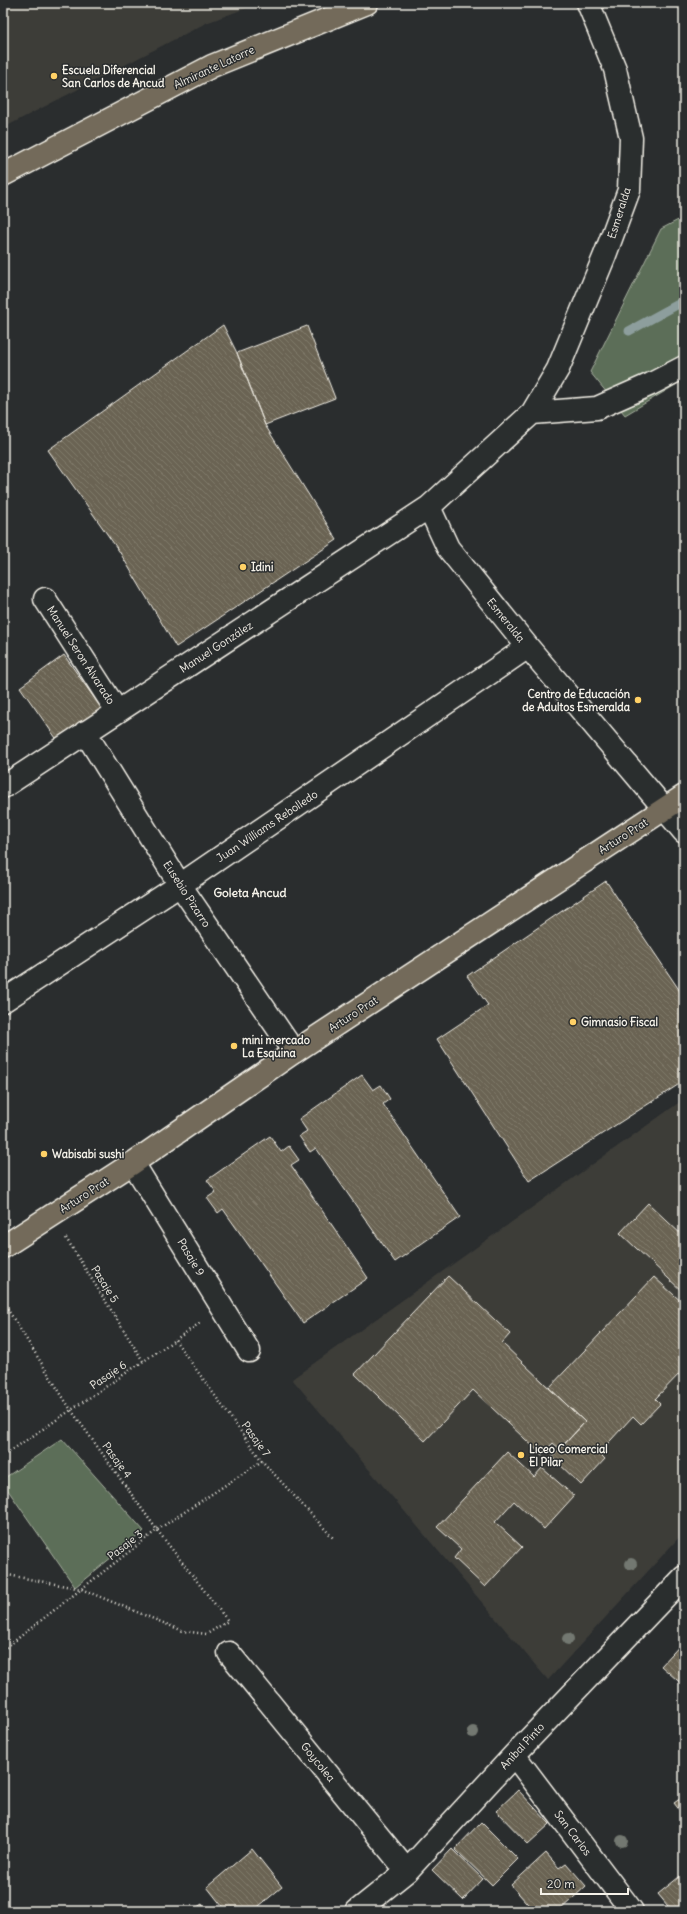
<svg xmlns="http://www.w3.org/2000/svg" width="687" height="1914" font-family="Delius,sans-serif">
  <defs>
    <pattern id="building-back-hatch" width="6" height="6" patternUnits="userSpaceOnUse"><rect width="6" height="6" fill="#6a6352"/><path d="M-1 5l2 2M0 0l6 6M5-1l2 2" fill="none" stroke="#807a6b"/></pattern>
  </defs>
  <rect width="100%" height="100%" fill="#2a2d2e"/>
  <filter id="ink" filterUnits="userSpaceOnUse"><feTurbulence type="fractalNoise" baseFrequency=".025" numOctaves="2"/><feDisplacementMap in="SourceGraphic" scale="8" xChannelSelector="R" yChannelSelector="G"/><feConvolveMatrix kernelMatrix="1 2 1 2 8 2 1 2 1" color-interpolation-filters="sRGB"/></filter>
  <g filter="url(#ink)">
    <path fill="#3d3d39" d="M3,3H260L206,23L3,128Z
      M684,1099V1532L548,1680L292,1379Z"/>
    <path fill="#5b6e58" stroke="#a8b0a0" d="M684,217V380L625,415L590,372L661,229Z
      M62,1439L144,1531L75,1587L3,1483V1479Z"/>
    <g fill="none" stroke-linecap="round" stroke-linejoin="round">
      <path stroke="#8d9e9d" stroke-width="9" d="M629,331L684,301"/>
    </g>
    <path fill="url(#building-back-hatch)" stroke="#f4f1e8" d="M223,325L237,353L265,425L337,540L176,647L119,551L48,450Z
      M307,326L335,398L265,425L237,353Z
      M64,655L102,709L58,741L20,687Z
      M606,881L684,997V1081L529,1181L437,1039L488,1005L467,976Z
      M362,1075L373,1090L381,1085L390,1099L383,1104L460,1217L395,1262L316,1148L310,1152L299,1136L307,1131L299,1119Z
      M270,1136L281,1152L289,1146L299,1160L291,1165L368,1278L303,1323L223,1209L218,1213L207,1198L216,1192L207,1180Z
      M648,1203L684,1237V1293L620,1233Z
      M448,1276L510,1334L502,1343L585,1422L560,1449L553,1443L542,1455L473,1390L425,1441L355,1374Z
      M654,1277L684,1304V1369L655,1399L660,1404L641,1424L633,1416L599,1453L605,1459L581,1485L552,1457L585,1422L549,1388Z
      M507,1452L534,1477L542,1468L574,1496L544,1529L514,1501L495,1522L522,1547L485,1587L454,1558L461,1549L437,1527Z
      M684,1641V1686L661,1666Z
      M518,1790L550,1824L528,1844L496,1811Z
      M684,1796V1816L674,1803Z
      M481,1822L518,1859L492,1885L455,1849Z
      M252,1849L282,1887L253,1911H226L207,1887Z
      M452,1849L483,1879L463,1900L432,1870Z
      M546,1853L559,1868L566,1863L586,1886L559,1911H534L511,1885Z
      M684,1873V1911H672L658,1894Z
      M202,1904L206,1911H191Z"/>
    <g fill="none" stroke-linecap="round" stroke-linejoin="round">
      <g stroke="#f4f1e8" stroke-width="25">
        <path id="minor" d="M588,3L615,69L631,138L629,190L605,255L558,369L532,413L429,507L448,548L528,647L684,832
          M532,413L597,408L651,384L684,367
          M45,599L117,711
          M85,732L180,885L294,1052
          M3,787L429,507
          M3,1001L180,885L528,647
          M133,1163L249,1351
          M229,1653L407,1871
          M514,1755L632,1911
          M357,1911L407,1871L514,1755L684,1577"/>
      </g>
      <g stroke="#f4f1e8" stroke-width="25">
        <path id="major" d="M3,175L212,66L367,3
          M3,1247L133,1163L294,1052L684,796"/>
      </g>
      <path stroke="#f4f1e8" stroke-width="2.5" stroke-dasharray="1 3" stroke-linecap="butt" d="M66,1238L143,1361
        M3,1302L71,1410L157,1530L228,1621
        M175,1340L262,1461L334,1539
        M3,1456L200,1323
        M3,1574L81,1589L183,1631L207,1634L228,1621
        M3,1650L157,1530L262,1461"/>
      <use href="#minor" stroke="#2a2d2e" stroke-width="22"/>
      <use href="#major" stroke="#736b5a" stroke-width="22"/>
    </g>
    <g fill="#737871">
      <circle cx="631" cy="1564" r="6"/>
      <circle cx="568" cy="1639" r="6"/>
      <circle cx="473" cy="1732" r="6"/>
      <circle cx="622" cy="1841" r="6"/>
    </g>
  </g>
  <g fill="#ffd166" stroke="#2a2d2e" stroke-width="1.5">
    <circle cx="54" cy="76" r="4"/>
    <circle cx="243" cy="567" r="4"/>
    <circle cx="638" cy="700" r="4"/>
    <circle cx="573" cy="1022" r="4"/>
    <circle cx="234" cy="1046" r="4"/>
    <circle cx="44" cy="1154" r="4"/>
    <circle cx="521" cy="1455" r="4"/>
  </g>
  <g text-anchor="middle" stroke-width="3" stroke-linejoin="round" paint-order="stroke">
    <g font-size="11" fill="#f4f1e8" stroke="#2a2d2e">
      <text transform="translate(214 67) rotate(-25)" y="4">Almirante Latorre</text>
      <text transform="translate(619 213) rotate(-72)" y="4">Esmeralda</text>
      <text transform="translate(506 620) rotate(51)" y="4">Esmeralda</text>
      <text transform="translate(216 647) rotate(-33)" y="4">Manuel González</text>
      <text transform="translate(81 655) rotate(57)" y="4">Manuel Seron Alvarado</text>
      <text transform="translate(267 826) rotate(-34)" y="4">Juan Williams Rebolledo</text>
      <text transform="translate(623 836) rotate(-33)" y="4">Arturo Prat</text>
      <text transform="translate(187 894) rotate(57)" y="4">Eusebio Pizarro</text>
      <text transform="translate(353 1014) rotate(-33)" y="4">Arturo Prat</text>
      <text transform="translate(84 1195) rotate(-33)" y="4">Arturo Prat</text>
      <text transform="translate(191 1257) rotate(59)" y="4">Pasaje 9</text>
      <text transform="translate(105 1284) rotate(58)" y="4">Pasaje 5</text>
      <text transform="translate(108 1375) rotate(-34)" y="4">Pasaje 6</text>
      <text transform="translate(256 1439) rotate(54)" y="4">Pasaje 7</text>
      <text transform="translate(117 1460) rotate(54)" y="4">Pasaje 4</text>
      <text transform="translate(125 1545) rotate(-38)" y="4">Pasaje 3</text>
      <text transform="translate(522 1746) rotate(-47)" y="4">Aníbal Pinto</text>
      <text transform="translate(318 1762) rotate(51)" y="4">Goycolea</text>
      <text transform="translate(573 1833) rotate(53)" y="4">San Carlos</text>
    </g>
    <g font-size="11" font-weight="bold" fill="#f4f1e8" stroke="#2a2d2e" text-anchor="start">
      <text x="62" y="74">Escuela Diferencial<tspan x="62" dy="13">San Carlos de Ancud</tspan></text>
      <text x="251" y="571">Idini</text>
      <text x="630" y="698" text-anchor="end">Centro de Educación<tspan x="630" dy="13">de Adultos Esmeralda</tspan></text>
      <text x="581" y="1026">Gimnasio Fiscal</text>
      <text x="242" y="1044">mini mercado<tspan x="242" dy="13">La Esquina</tspan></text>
      <text x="52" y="1158">Wabisabi sushi</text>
      <text x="529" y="1453">Liceo Comercial<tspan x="529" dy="13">El Pilar</tspan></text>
    </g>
    <g font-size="12" font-weight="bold" fill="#f4f1e8" stroke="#2a2d2e">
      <text x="250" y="897">Goleta Ancud</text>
    </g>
  </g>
  <rect width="687" height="1914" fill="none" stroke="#2a2d2e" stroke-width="16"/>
  <rect x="8" y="8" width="671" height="1898" fill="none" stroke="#f4f1e8" stroke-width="1.5" filter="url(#ink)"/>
  <path d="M541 1888v6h87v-6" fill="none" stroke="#f4f1e8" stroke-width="2"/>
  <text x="547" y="1888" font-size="12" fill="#f4f1e8" stroke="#2a2d2e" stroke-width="3" paint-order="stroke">20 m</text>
</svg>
